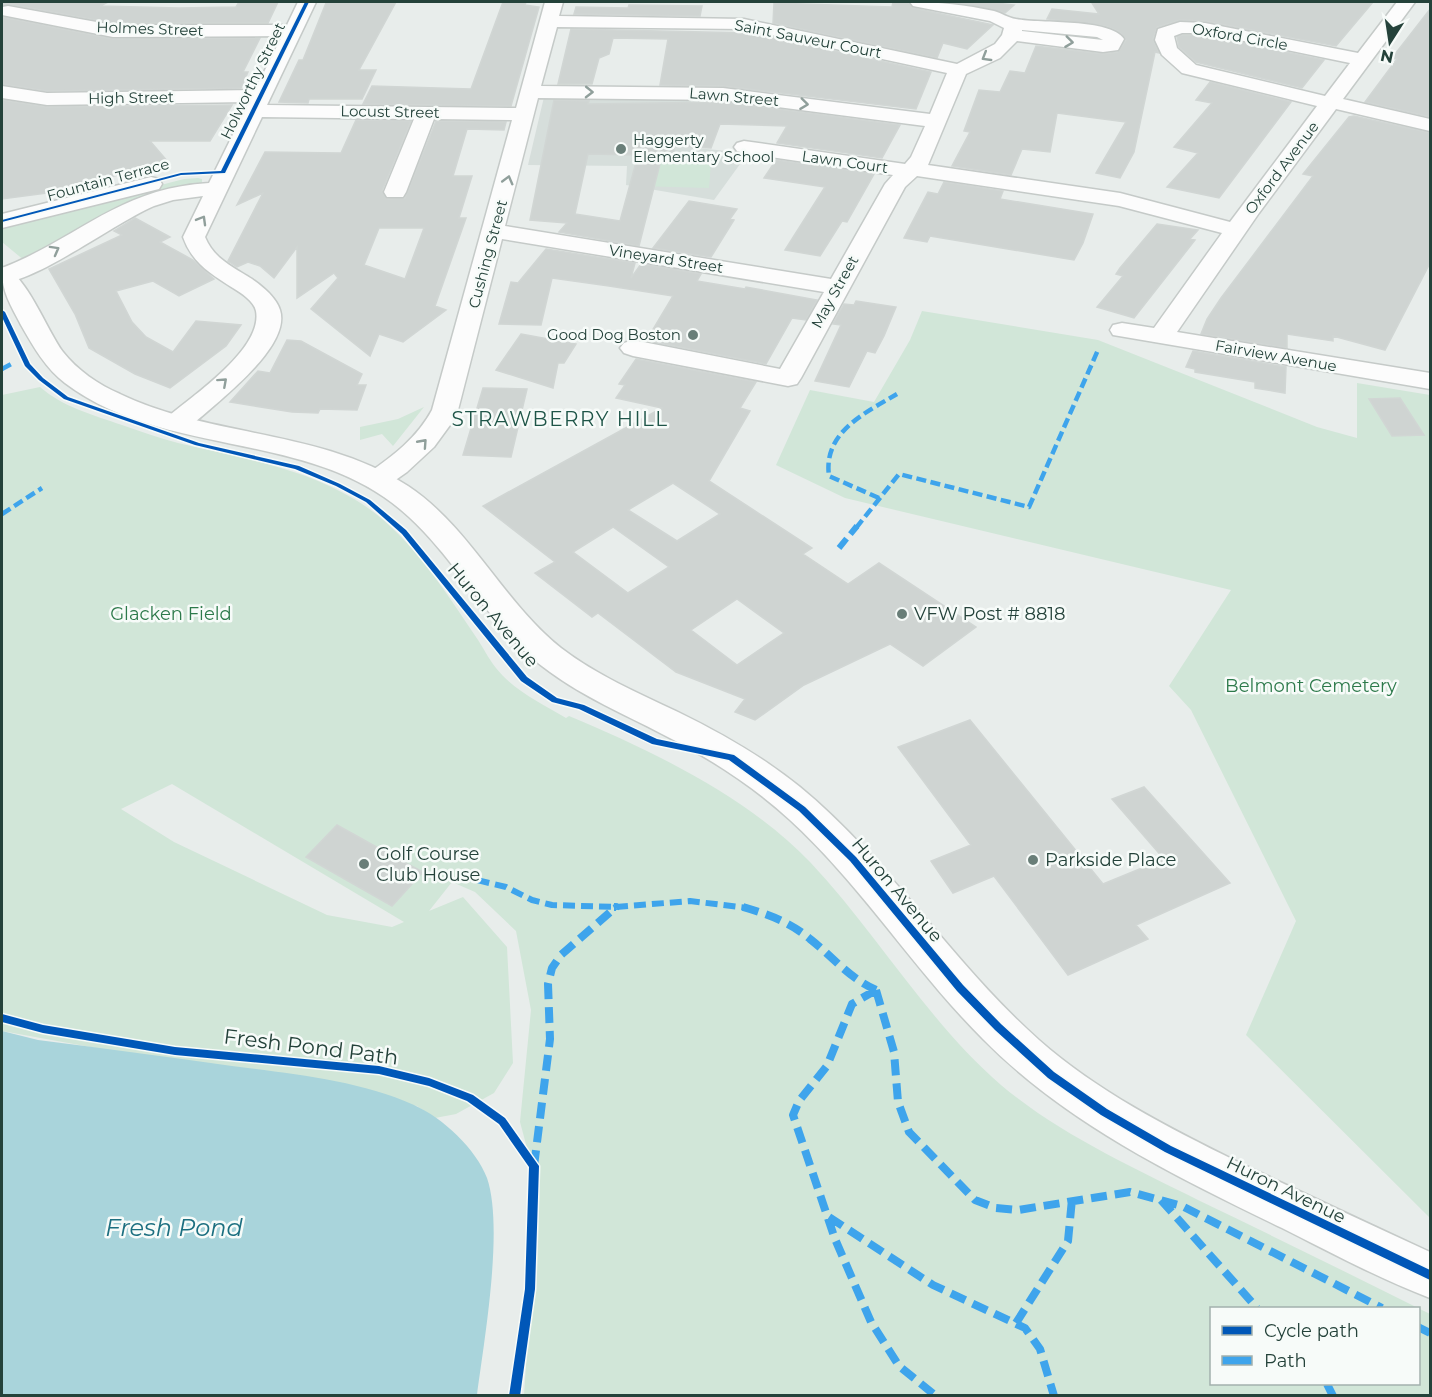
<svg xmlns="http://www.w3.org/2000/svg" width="1432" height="1397" font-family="Montserrat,sans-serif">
  <rect width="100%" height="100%" fill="#e8edeb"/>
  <path fill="#d6dedb" d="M544,97L691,98L686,147L748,153L714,200L626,185L627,166L528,165Z"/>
  <path fill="#d1e6d8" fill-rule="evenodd" d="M641,162L711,163L709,188L636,186Z
    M198,178L202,179V184L162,192L130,202L25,261L2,242V226L184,179Z
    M922,311L1098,340L1317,427L1357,438V383L1430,395V1218L1246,1035L1296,921L1191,710L1169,686L1231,590L845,498L776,465L810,390L874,402L910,340Z
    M40,387C63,407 93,415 122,425C140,431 159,438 178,443C237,457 301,467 354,499C406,529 443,588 476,637C483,647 488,658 496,668C513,690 542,704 566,718L569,716C651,750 748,797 810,862C877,933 927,1021 1001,1085C1059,1134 1132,1167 1200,1201C1277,1238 1354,1276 1430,1314V1395H524L538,1189L520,1122L531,1010L516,931L475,892L452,882L429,911L463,897L507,947L513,1063L494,1093L456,1114L435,1118L417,1106L2,1031V395ZM172,784L404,922L392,927L327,915L174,842L121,809ZM1212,1308H1418V1384H1212Z
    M424,407L393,446L382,434L360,440V427L398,419Z"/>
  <path fill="#a9d4db" d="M2,1031L38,1040C103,1048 168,1057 232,1066C293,1074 358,1080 414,1105C443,1118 476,1149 487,1178C504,1228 484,1341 477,1395H2Z"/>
  <path fill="#cfd4d2" stroke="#d1d6d4" stroke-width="1.5" fill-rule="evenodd" d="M2,2H108L100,6L179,8L236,7L239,2H278L268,23H113L8,4L2,5Z
    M396,2L359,70H376L362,99H309L308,103L279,102L299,60H303L326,3Z
    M503,2H526L525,5L539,7L511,106L363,104L372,86L471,89Z
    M893,2H908L913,8L993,25L967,49L943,43L937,58L773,23L774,3L892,7Z
    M947,2H987L1014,5L1005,13Z
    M1373,2L1336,46L1205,21L1180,20L1157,27L1153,39L1159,53L1155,52L1134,152L1120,178L1096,173L1126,122L1057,113L1050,152L1022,149L1011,175L952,166L970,132L964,131L979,90L1000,92L1010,71L1025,73L1036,46L1103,54L1118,52L1126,40L1118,31L1105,26L1047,19L1052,9L1099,14L1092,3Z
    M629,5L702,6L700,16L574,14L576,7L628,8Z
    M1431,8V117L1365,102L1397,59L1392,58Z
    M2,17L113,39L260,38L243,72H248L241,88L47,91L2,84Z
    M571,29L751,33L931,72L916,109L723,86L660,85L668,39L613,38L609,54L599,58L592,84H558Z
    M1182,35H1205L1324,60L1302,88L1196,62L1179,47L1177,37Z
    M1210,82L1291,102L1219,198L1167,187L1198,153L1174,147L1212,103L1196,100Z
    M2,100L47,107L232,105L210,141H150L169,163L54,190V192L2,199Z
    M554,100L589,101L588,104L723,102L900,125L882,158L777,143L787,126L720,124L711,148L674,146V152H663L639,246L559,232L567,223L530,220ZM588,154L638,155L620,221L575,214Z
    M1354,116L1431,133V261L1385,350L1333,336V341L1287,334V348L1201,334L1207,319L1221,298L1313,176L1303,174L1349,117Z
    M356,120L411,121L382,191L387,199L405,198L436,121L506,122L504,130L467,129L453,176H472L459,218H466L435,306L446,310L403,342L379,334L370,356L311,309L338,278L334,273L297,298V247L274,278L260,266L248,262L237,267L228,261L263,193L237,205L265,152L341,153ZM379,228H424L405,279L364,265Z
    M776,160L874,174L847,222L842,221L820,256L785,250L825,187L764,178Z
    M944,182L1003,191L1000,199L1093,214L1083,243L1074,260L930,236L927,242L904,238L928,192L938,194Z
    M689,201L737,209L730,219L734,220L711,257L653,248Z
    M135,218L170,237L160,242L193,260L214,279L179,296L153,281L116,291L132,322L146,337L173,352L196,321L241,325L226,346L170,388L135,374L89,348L75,314L49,269L122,235L114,231Z
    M1157,224L1198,230L1190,239L1195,240L1134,318L1097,307L1123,276L1116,274L1120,268Z
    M546,249L635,263L631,278L641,264L701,274L697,281L745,289L746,287L817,300L806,320L792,318L766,364L649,341L652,336H649L673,296L609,286L552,278L541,325L499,324L511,282L518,283Z
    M856,301L896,307L884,336L875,353L867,351L849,387L815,381L841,325L833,324L844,304L854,305Z
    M521,334L576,344L564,363H558L553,388L496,370Z
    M287,340L301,341L362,374L357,385H366L357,410L320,409L318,413L292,412L230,402L258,371L270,373Z
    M1193,351L1286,367L1285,393L1255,388V382L1195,372V369L1186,367Z
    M636,359L756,382L740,408L750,411L709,481L812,548L803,554L848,584L879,563L976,627L923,666L890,644L804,685L755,720L735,712L745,699L676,672L598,613L592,617L535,573L555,562L483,506L662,408L616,398L625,385L619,384ZM673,483L720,514L677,541L628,510ZM613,527L669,567L628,593L573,552ZM737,599L784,633L737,665L691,630Z
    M483,388L527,389L511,457L463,455Z
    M1400,398L1424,435L1392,436L1369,399Z
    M970,720L1103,884L1164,859L1112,799L1144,787L1230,883L1136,925L1148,939L1068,975L994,876L953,893L931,861L971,845L898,747Z
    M337,825L398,859L423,872L392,906L306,857Z"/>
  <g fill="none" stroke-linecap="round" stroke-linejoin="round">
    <g stroke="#c5cac8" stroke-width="3">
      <path id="minor" d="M298,2H316L267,105L516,108L545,2H563L559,16L744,19L957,64L995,44L1002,35L1004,28L990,21L913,6L910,2C939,2 966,5 994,11C1002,13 1008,18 1016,19C1041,24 1110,18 1124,39L1118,50L1103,52L1017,41L1000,58L966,74L928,165L1120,193L1230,222L1317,106L1182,73L1162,55L1155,40L1158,29L1180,22L1205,23L1358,53L1397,2H1415L1343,99L1430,119V131L1336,109L1259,213L1177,332L1430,373V389L1113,335L1110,330L1113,325L1122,323L1154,328L1222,233L1119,206L917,176L905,187L801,378L797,384L788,386L633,356L624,353L620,348L624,343L633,340L780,369L824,292L502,239L458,410L453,421L434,447L407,472L387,486L377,489L367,486L363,480L367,474C393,456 417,438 432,410L512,120L434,119L406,192L403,197H387L384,192L414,119L262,117L205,237C214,259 233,267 252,279C262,286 276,297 280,310C292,348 214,404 190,427L180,429L170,427L167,421L170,415C195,394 263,348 256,311C254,301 241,293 233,288C211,274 192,263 183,237L203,196L173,200L154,206C113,224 41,279 2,283V268C79,238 119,188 209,183L249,102L47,105L2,98V86L47,93L255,90L282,36L113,37L2,15V7L8,6L113,25H287ZM557,27L744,29L947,73L930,114L723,88L541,86ZM1022,30L1097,37L1103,40L1022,31ZM1182,33H1205L1350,63L1325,96L1196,65L1177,48L1174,36ZM538,98L723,100L925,126L911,157L905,164L744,141L737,143L734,147L737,151L744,153L893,175L885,184L831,279L505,226Z
        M151,177L159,179L162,184L159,189L2,228V214Z"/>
    </g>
    <g stroke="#c5cac8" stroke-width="3">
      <path id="tertiary" d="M2,267C26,273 47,331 63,352C77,370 99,385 120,394C212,438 320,429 408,486C470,527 503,602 561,648C596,675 638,693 678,712C721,733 763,757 800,787C890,861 952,963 1039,1040C1097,1091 1167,1127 1236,1161C1301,1192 1365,1222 1430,1252V1298C1380,1279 1330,1252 1282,1228C1175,1176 1067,1124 983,1039C914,970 862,886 790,820C752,785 708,757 662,734C624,714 584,697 550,672C492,631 461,565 409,517C314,428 167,460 65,383C46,369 33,346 21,325C10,304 1,290 2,267Z"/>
    </g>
    <use href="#minor" fill="#fcfcfc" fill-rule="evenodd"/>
    <use href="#tertiary" fill="#fcfcfc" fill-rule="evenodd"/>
    <path stroke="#3ea4ec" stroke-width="4.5" stroke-dasharray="10 4.5" stroke-linecap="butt" d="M2,369L13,363
      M879,498L829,476C823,432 865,413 897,394
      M2,514L42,488
      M856,528L899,474L1029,507L1098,350"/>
    <path stroke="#3ea4ec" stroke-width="6" stroke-dasharray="12 6" stroke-linecap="butt" d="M839,548L857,526
      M460,876L506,887L532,900L552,905L616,907L614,908
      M616,907L690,901L748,908"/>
    <path stroke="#3ea4ec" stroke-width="8" stroke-dasharray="16 8" stroke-linecap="butt" d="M743,907C767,914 790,922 810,939C833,957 849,978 876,990
      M876,990L894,1052L898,1102L909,1132L975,1200L996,1208L1018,1210L1130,1192L1182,1206L1382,1308
      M876,990L852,1004L827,1066L799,1101L793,1115L835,1239L871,1322L899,1366L936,1396
      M534,1166L550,1039L548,984L552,968L561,955L616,907H614
      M1161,1200L1257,1308
      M829,1217L933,1285L1025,1328L1040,1349L1054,1396
      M1016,1323L1068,1241L1072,1199
      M1418,1327L1430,1333
      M1327,1384L1333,1396"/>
    <g stroke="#f7fbf9" stroke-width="3">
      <path id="cycleway" d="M305,2H309L225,173L181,175L2,222V220L181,173L221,171Z
        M2,310L5,312L30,364L43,378L68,397L199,443L299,466L340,484L370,500L406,530L527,677L557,698L584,705L657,739L734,755L805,807L856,857L963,985L1001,1024L1054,1072L1107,1109L1171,1146L1430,1270V1280L1165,1152L1101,1115L1048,1078L995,1030L957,991L850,861L799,811L729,760L652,744L579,709L552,702L521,681L402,534L366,502L336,486L295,469L195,445L64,399L39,380L25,366L2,317Z
        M2,1014L43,1025L175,1047L379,1066L429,1078L473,1095L505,1118L539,1166L535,1289L520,1396H509L525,1289L529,1167L499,1124L467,1101L429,1086L379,1074L175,1055L43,1033L2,1022Z"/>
    </g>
    <use href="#cycleway" fill="#0057b8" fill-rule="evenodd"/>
  </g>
  <defs><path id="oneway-chevron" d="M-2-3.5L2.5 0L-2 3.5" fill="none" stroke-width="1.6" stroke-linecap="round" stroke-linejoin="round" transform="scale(1.5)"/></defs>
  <g stroke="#909f9b">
    <use href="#oneway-chevron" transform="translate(1069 42) rotate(7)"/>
    <use href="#oneway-chevron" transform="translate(986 57) rotate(149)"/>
    <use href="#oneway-chevron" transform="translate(589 92) rotate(1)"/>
    <use href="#oneway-chevron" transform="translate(804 104) rotate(7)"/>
    <use href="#oneway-chevron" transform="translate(508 180) rotate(-75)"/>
    <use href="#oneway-chevron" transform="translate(202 220) rotate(-60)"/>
    <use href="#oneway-chevron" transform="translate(55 250) rotate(-29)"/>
    <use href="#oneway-chevron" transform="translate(223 382) rotate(-42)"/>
    <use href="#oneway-chevron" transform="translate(423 443) rotate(-48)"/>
  </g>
  <g fill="#697e78" stroke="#f7fbf9" stroke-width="2">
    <circle cx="621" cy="149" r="6"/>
    <circle cx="693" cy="335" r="6"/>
    <circle cx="902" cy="614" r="6"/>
    <circle cx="1033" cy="860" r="6"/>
    <circle cx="364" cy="864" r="6"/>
  </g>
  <g text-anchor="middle" stroke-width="5" stroke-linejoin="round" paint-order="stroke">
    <g font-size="15" fill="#24423a" stroke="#f7fbf9">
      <text transform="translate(150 29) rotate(2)" y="5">Holmes Street</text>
      <text transform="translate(1240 37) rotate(10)" y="5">Oxford Circle</text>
      <text transform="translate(808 39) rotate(11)" y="5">Saint Sauveur Court</text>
      <text transform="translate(253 81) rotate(-64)" y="5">Holworthy Street</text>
      <text transform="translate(734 97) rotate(5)" y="5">Lawn Street</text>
      <text transform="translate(131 98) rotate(-1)" y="5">High Street</text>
      <text transform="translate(390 112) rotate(1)" y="5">Locust Street</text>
      <text transform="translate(845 162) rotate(8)" y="5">Lawn Court</text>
      <text transform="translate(1282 168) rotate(-53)" y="5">Oxford Avenue</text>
      <text transform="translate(108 180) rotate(-15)" y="5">Fountain Terrace</text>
      <text transform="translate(488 254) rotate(-75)" y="5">Cushing Street</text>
      <text transform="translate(666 259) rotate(9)" y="5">Vineyard Street</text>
      <text transform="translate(835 292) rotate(-61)" y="5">May Street</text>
      <text transform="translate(1276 356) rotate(10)" y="5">Fairview Avenue</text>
    </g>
    <g font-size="15" fill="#24423a" stroke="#f7fbf9" text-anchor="start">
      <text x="633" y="145">Haggerty<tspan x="633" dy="17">Elementary School</tspan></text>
      <text x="681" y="340" text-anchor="end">Good Dog Boston</text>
    </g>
    <g font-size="18" fill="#2d7a4b" stroke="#f7fbf9">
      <text x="171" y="620">Glacken Field</text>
      <text x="1311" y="692">Belmont Cemetery</text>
    </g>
    <g font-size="18" fill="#24423a" stroke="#f7fbf9" text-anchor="start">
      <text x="914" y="620">VFW Post # 8818</text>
      <text x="376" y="860">Golf Course<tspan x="376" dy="21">Club House</tspan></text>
      <text x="1045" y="866">Parkside Place</text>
    </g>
    <g font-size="18" fill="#24423a" stroke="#f7fbf9">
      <text transform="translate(493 615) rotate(50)" y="6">Huron Avenue</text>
      <text transform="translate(897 890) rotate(50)" y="6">Huron Avenue</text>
      <text transform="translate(1286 1190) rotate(26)" y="6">Huron Avenue</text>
    </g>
    <g font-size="20" letter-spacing="1.5" fill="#1f5548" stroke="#f7fbf9">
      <text x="560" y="426">STRAWBERRY HILL</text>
    </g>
    <g font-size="21" fill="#24423a" stroke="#f7fbf9">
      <text transform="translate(311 1047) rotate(7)" y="7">Fresh Pond Path</text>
    </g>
    <g font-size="24" font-style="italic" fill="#1c6f80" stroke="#f7fbf9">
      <text x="174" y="1236">Fresh Pond</text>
    </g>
  </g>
  <rect width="1432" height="1397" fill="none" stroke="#24423a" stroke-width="6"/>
  <rect x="1210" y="1307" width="210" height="78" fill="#f7fbf9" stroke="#a3b1ad" stroke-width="1.5"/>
  <rect x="1222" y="1326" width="30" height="9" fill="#0057b8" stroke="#a3b1ad" stroke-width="1.5"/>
  <text x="1264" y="1337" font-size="18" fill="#24423a">Cycle path</text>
  <rect x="1222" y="1356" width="30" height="9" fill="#3ea4ec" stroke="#a3b1ad" stroke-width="1.5"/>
  <text x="1264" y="1367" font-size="18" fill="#24423a">Path</text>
  <g transform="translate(1390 42) rotate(192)" stroke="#f7fbf9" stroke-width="4.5" paint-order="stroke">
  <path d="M0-4.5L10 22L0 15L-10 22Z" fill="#24423a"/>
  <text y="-9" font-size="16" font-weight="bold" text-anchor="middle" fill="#24423a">N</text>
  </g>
</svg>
